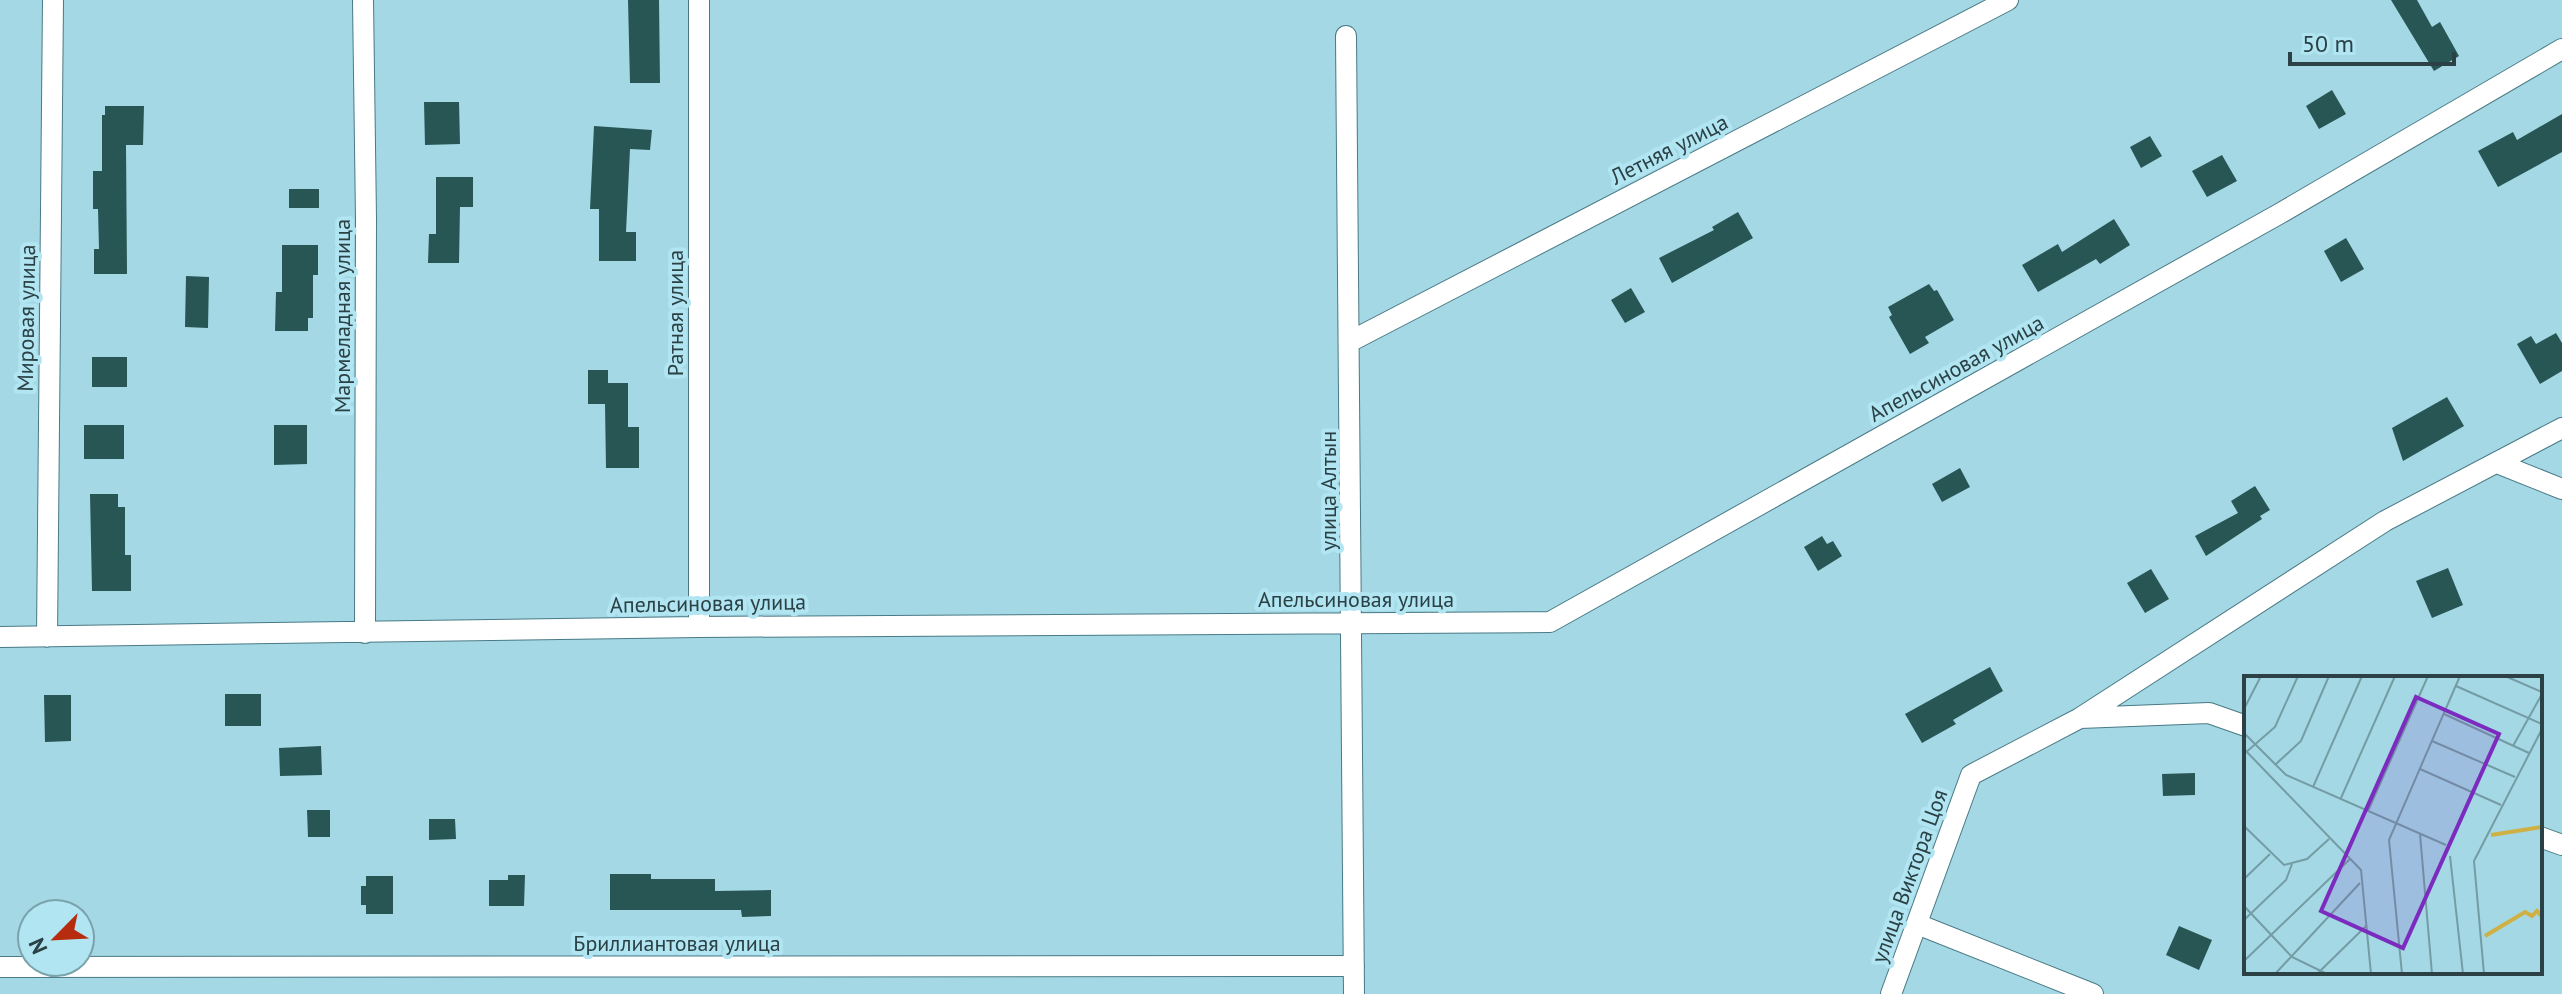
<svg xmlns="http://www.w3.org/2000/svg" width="2562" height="994" font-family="'PT Sans',sans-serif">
  <rect width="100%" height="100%" fill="#a4d8e4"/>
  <path fill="#275655" d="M628,0H659L660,83H630Z
    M2391,0H2417L2432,27L2440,22L2459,56L2434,71Z
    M2332,90L2346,114L2319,129L2306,106Z
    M424,102H459L460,144L425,145Z
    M105,106H144L143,145H126L127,274H94V249H99L98,209H93V171H102V115H105Z
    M2562,114V152L2498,187L2478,151L2513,132L2517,140Z
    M594,126L652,130L650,150L630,149L626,232H636V261H599V209H590Z
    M2150,136L2162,156L2141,168L2130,147Z
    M2222,155L2237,181L2207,197L2192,171Z
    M436,177H473V207H460L459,263H428L429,234H436Z
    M289,189H319V208H289Z
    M1738,212L1753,238L1672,283L1659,258L1714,230L1712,227Z
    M2114,219L2130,245L2100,264L2096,259L2038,292L2022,265L2058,244L2062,252Z
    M2346,238L2364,269L2341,282L2324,251Z
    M282,245H318V275H313V318H308V331H275L276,292H282Z
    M186,276L209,277L208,328L185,327Z
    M1929,284L1934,291L1937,290L1954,320L1925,337L1929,343L1910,354L1889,317L1892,315L1888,307Z
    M1631,288L1645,312L1625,323L1611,300Z
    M2556,333L2562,343V371L2540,384L2517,344L2531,336L2536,344Z
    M92,357H127V387H92Z
    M588,370H608V383H628V427H639V468H606L605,404H588Z
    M2447,397L2464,426L2403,461L2392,428Z
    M84,425H124V459H84Z
    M274,425H307V464L274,465Z
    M1960,468L1970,487L1942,502L1932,484Z
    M2255,486L2270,510L2260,516L2262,519L2206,556L2195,536L2238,513L2231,501Z
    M90,494H118V507H125V555H131V591H92Z
    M1822,536L1827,544L1833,541L1842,556L1818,571L1804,547Z
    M2448,568L2463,605L2432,618L2416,581Z
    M2151,569L2169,599L2145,613L2127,583Z
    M1990,667L2003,691L1953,720L1956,724L1922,743L1905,714Z
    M225,694H261V726H225Z
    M44,695H71V741L45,742Z
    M321,746L322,775L280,776L279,748Z
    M2195,773V795L2163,796L2162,774Z
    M307,810H330V837H308Z
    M429,819H455L456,839L429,840Z
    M610,874H651V879H715V891L771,890V916L742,917L741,910H610Z
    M508,875H525L524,906H489V880H508Z
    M366,876H393V914H366V905H361V886H366Z
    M2179,926L2212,940L2199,970L2166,955Z"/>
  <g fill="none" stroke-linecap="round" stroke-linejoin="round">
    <g stroke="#497a85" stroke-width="22">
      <path id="street" d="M363,0L366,219L365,633
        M699,0V627
        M1346,36L1354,994
        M1351,341L2008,0
        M2497,463L2562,489
        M0,637L699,627L1550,622L2279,214L2562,49
        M47,637L53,0
        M2080,718L2209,713L2246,726
        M2540,837L2562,845
        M1917,924L2093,994
        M0,967L1354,966
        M1891,994L1971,775L2080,718L2385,521L2562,428"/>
    </g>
    <use href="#street" stroke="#fff" stroke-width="20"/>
  </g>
  <g text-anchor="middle" stroke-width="8" stroke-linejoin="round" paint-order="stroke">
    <g font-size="22" fill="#2b4145" stroke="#b0e5f1">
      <text transform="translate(1669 149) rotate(-27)" y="8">Летняя улица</text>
      <text transform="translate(675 313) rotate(-90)" y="8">Ратная улица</text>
      <text transform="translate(342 316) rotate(-90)" y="8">Мармеладная улица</text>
      <text transform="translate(26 318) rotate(-89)" y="8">Мировая улица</text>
      <text transform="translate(1956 368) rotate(-29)" y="8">Апельсиновая улица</text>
      <text transform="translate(1328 491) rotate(-90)" y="8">улица Алтын</text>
      <text x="1356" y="607">Апельсиновая улица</text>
      <text transform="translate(708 603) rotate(-1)" y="8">Апельсиновая улица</text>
      <text transform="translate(1909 876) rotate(-70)" y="8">улица Виктора Цоя</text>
      <text x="677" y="951">Бриллиантовая улица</text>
    </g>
  </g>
  <g transform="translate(2244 676)">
    <rect width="298" height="298" fill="#a4d8e4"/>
    <path fill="none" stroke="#cfb044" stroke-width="4" d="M247,159L298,151M241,260L281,236L288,240L293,235L298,241"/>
    <path fill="none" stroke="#749ca4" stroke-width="2" d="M261,0L298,16M212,10L298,48M0,33L17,0M200,38L285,77M0,57L42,99L202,169M188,65L271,101M269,70L298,18M0,73L117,194L127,298M0,78L31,51L54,0M32,88L57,65L85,0M176,93L257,129M69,111L118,0M97,122L151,0M124,135L184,0M0,150L40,189L63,183L85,163M176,158L188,298M206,180L219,298M0,203L26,178M0,230L48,281L83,298M0,244L42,204L48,188M0,285L106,183M31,298L116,207M73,298L123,249M158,298L145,164L216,0M240,298L230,185L298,53"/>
    <path fill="#7b2cbf" fill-opacity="0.15" stroke="#7b2cbf" stroke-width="4" d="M172,21L255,58L159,272L77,235Z"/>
    <rect width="298" height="298" fill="none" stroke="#2b4145" stroke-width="4"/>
  </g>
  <g transform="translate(56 938) rotate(246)"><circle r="38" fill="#b0e5f1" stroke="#7ba3ac" stroke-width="2"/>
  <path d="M0-6L14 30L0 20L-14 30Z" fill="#b72c0e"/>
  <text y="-12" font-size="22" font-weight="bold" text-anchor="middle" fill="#2b4145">N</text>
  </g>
  <path d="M2290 52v12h164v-12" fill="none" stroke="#2b4145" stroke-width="4"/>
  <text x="2302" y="52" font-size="24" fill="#2b4145" stroke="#b0e5f1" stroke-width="6" paint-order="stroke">50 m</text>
</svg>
